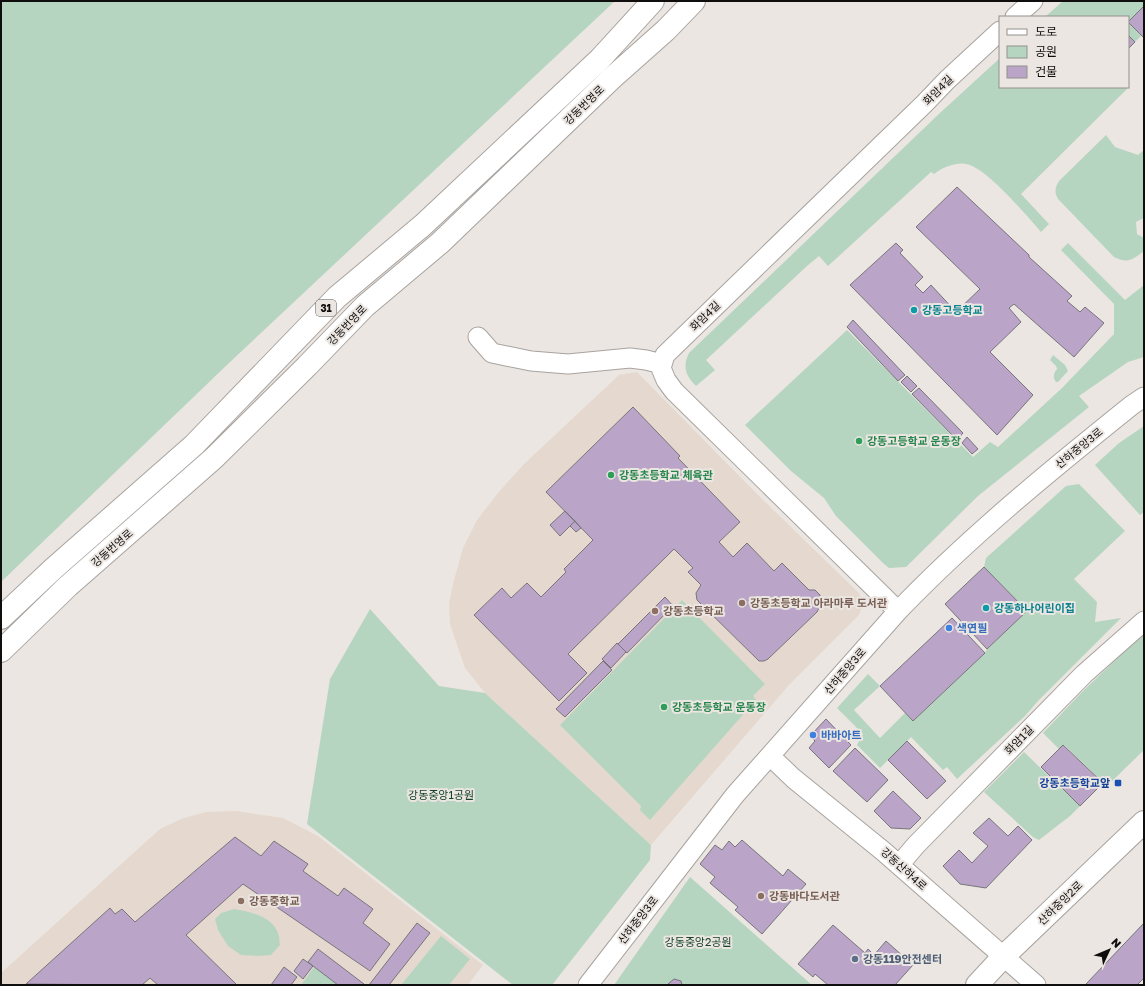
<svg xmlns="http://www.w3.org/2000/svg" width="1145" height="986" font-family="'Golos Text','Noto Sans KR',sans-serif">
  <rect width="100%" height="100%" fill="#ebe6e1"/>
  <path fill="#e5d9cf" d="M637,372L757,494L859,593L863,606L858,616L789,685L651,845L485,693L465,668L450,624L449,603L454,580L463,548L477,520L498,493L524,464L619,375Z
    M236,811L283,818L318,836L483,965L468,985H1V973L160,829L181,819L206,812Z"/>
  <path fill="#b6d5c0" d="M1,1H615L229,363L1,582Z
    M1063,1H1144V6L1128,22V17H1045Z
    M1128,22L1141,36L1135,42L1128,35Z
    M1000,58V87H1127V89L1021,194L1049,224L1041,232C1026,215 986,167 966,164C955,162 942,168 934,174L931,172L828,266L819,256L807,266L706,360L715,370L696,386C686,376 682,367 689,353L941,112Z
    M1106,135L1115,147L1138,155L1144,150V218L1136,222L1137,234L1144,238V251C1132,260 1128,264 1114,257L1058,199C1054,192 1055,188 1059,181Z
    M1068,243L1125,300L1144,285V357L1128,362L1079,396L1089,407L978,496L906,567L889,568L883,563L836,516L824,498L791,471L745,425L847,330L973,457L990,442L998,447L1062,388L1114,334V304L1061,250Z
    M1053,355L1065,365L1068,371L1058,382H1056C1052,377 1054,373 1057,369L1056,366L1050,360Z
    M1144,426V512L1140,515L1095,465L1119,443Z
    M1079,484L1125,531L1074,579L1097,602L1095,622L1121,618L1038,701L1025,716L957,779L947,767L943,770L911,737L880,768L857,745L863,734L837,708L868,674L880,686L854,710L880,738L905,713L913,721L985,653L987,649L1027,611L984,567L986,558L1066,486Z
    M682,600L765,684L753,696L756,700L650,820L640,810L641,806L560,725Z
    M370,609L439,686L485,693L651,845L650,860L552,985H513L307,824L330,679Z
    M1144,633V750L1107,786L1064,745L1059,749L1043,733L1083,691Z
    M1024,752L1080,806L1070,816L1039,840L1033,837L984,792Z
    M690,877L812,985H614Z
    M234,909C250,912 274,916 279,936C280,939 279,943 280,945L271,955L259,956L241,955L228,946L218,930L215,919L221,913Z
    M441,936L470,959L449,985H401Z
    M314,967L338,985H301Z"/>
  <path fill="#baa5c9" stroke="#78757a" d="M1144,6V38L1128,22Z
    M1128,35L1135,42L1128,49Z
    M957,187L1029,255V257L1072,296L1067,301L1080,312L1085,307L1104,323L1074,357L1014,304L1009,308L1021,322L990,352L1033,395L997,435L850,285L896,243L903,250L900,253L923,277L915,285L923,293L931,285L956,312L980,289L916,227Z
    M853,320L905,375L898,381L847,327Z
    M907,376L917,386L911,392L901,382Z
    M919,388L963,433L957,440L912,394Z
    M633,407L680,456L678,458L740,522L719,542L733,557L747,543L774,571L782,563L809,590H815L820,595L821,604L817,612L768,659L764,661H759L697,600L696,593L701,585L688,572L693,568L674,549L568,654L587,673L559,701L474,615L502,588L511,598L527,583L541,597L566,572L564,569L593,540L546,492Z
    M967,437L978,449L972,454L962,443Z
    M565,511L575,521L560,536L550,525Z
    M575,521L581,528L576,532L570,526Z
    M984,567L1027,611L987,649L945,604Z
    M665,597L673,606L627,653L618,644Z
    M952,618L985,653L913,721L880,686Z
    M617,643L626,652L611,668L602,659Z
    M603,661L612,670L565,717L556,709Z
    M826,719L851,745L829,768L809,748L815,741L810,736Z
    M907,741L946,781L927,799L888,760Z
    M1063,745L1103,783L1080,806L1041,767Z
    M855,748L888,780L867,802L833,771Z
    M893,791L921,818L910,829L891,828L874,811Z
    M989,818L1008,836L1018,826L1032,840L986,888L960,884L943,866L959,850L972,863L988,846L973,833Z
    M235,837L261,856L274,841L308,864L303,871L338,896L344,888L373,909L363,923L390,944L370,971L243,884L186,935L237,985H158L150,978L142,985L26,984L110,908L115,914L122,909L135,922Z
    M742,840L783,876L788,869L806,884L762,934L735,910L738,907L710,883L715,877L700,864L715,845L722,850L729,841L735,847Z
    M417,923L430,933L389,985H369Z
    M1144,923V978L1137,985H1088L1086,984Z
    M833,925L865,953L868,949L874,955L886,941L913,965L895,985H828L815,974L813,977L798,964Z
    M318,949L364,984L363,985H338L313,966L308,962Z
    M303,959L313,966L303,979L294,971Z
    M284,967L297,977L291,985H271Z
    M674,979L681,981L682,985H668V984Z"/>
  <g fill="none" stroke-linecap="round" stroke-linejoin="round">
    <g stroke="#a8a39f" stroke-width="21">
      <path id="minor" d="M1015,17L1033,1
        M478,337L492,353L531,361L568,364L630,358L646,360L662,364
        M898,611L674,391L666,380L661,368L665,355L924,104L947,80L1000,31
        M770,756L793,778L883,851L1036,985
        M899,865L916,845L1084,674L1144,621
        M588,985L735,795L898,611C970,536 1051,470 1132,405L1144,397"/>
    </g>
    <g stroke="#a8a39f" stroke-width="24">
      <path id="major" d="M977,985L1003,957L1144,822"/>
    </g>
    <g stroke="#a8a39f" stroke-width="24">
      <path id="highway" d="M1,618L53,569L194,445L337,297L423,225L600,59L653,1
        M1,651L68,586L214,458L307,366L365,306L440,243L612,78L666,30L694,1"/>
    </g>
    <use href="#minor" stroke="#fff" stroke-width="19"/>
    <use href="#major" stroke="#fff" stroke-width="22"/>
    <use href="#highway" stroke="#fff" stroke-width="22"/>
  </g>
  <g fill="#0f9aa8" stroke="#ebe6e1" stroke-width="1.5">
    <circle cx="914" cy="310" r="4"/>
    <circle cx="986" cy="608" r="4"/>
  </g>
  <g fill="#2e9e5b" stroke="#ebe6e1" stroke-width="1.5">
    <circle cx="859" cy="441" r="4"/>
    <circle cx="611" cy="475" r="4"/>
    <circle cx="664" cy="707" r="4"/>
  </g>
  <g fill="#8d6e63" stroke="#ebe6e1" stroke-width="1.5">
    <circle cx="742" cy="603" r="4"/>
    <circle cx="655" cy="611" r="4"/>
    <circle cx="761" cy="896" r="4"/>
    <circle cx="241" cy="901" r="4"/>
  </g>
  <g fill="#3f7fe0" stroke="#ebe6e1" stroke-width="1.5">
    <circle cx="949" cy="628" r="4"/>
    <circle cx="813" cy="735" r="4"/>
  </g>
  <rect fill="#1a4fb4" stroke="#ebe6e1" stroke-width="1.5" x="1114" y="779" width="8" height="8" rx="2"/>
  <circle fill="#5c6f8a" stroke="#ebe6e1" stroke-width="1.5" cx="855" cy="959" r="4"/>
  <g text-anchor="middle" stroke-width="4" stroke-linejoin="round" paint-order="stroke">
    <rect fill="#ebe6e1" stroke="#524f4d" stroke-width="1" x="316" y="300" width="20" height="16" rx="3"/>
    <g font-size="10" font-weight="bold" fill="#100e0d">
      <text x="326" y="312">31</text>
    </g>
    <g font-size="11" fill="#100e0d" stroke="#ebe6e1">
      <text transform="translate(938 90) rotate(-45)" y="4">화암4길</text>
      <text transform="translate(584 105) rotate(-44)" y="4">강동번영로</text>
      <text transform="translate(705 316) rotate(-44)" y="4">화암4길</text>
      <text transform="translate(347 325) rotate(-46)" y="4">강동번영로</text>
      <text transform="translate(1079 448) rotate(-39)" y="4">산하중앙3로</text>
      <text transform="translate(112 548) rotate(-41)" y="4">강동번영로</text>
      <text transform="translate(845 671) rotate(-49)" y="4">산하중앙3로</text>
      <text transform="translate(1019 740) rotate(-46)" y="4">화암1길</text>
      <text transform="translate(904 869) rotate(42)" y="4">강동산하4로</text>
      <text transform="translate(1060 903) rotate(-44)" y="4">산하중앙2로</text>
      <text transform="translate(638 920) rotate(-52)" y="4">산하중앙3로</text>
    </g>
    <g font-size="11" font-weight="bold" fill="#0d838f" stroke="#ebe6e1" text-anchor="start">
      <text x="922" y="314">강동고등학교</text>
      <text x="994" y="612">강동하나어린이집</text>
    </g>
    <g font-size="11" font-weight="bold" fill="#27864d" stroke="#ebe6e1" text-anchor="start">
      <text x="867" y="445">강동고등학교 운동장</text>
      <text x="619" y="479">강동초등학교 체육관</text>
      <text x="672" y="711">강동초등학교 운동장</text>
    </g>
    <g font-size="11" font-weight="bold" fill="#785e54" stroke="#ebe6e1" text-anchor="start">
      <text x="750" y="607">강동초등학교 아라마루 도서관</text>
      <text x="663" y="615">강동초등학교</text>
      <text x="769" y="900">강동바다도서관</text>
      <text x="249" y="905">강동중학교</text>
    </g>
    <g font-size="11" font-weight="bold" fill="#366cbe" stroke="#ebe6e1" text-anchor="start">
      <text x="957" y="632">색연필</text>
      <text x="821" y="739">바바아트</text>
    </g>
    <g font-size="11" font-weight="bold" fill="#164399" stroke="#ebe6e1" text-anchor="end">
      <text x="1110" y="787">강동초등학교앞</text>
    </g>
    <g font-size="11" fill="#134228" stroke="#ebe6e1">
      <text x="441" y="799">강동중앙1공원</text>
      <text x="698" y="946">강동중앙2공원</text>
    </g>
    <g font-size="11" font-weight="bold" fill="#4e5e75" stroke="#ebe6e1" text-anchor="start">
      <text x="863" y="963">강동119안전센터</text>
    </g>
  </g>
  <rect width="1145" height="986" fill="none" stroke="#100e0d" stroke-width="4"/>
  <rect x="999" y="16" width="130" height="72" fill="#ebe6e1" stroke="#93908c"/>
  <rect x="1007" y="29" width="20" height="6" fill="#ffffff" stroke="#93908c"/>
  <text x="1035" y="36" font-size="12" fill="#100e0d">도로</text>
  <rect x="1007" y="46" width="20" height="12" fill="#b6d5c0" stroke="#93908c"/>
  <text x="1035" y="56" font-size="12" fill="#100e0d">공원</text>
  <rect x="1007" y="66" width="20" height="12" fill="#baa5c9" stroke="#93908c"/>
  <text x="1035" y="76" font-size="12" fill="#100e0d">건물</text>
  <g transform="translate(1109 950) rotate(46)" stroke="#ebe6e1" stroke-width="3" paint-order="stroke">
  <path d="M0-3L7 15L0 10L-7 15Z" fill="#100e0d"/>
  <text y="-6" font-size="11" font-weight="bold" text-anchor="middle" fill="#100e0d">N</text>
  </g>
</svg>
